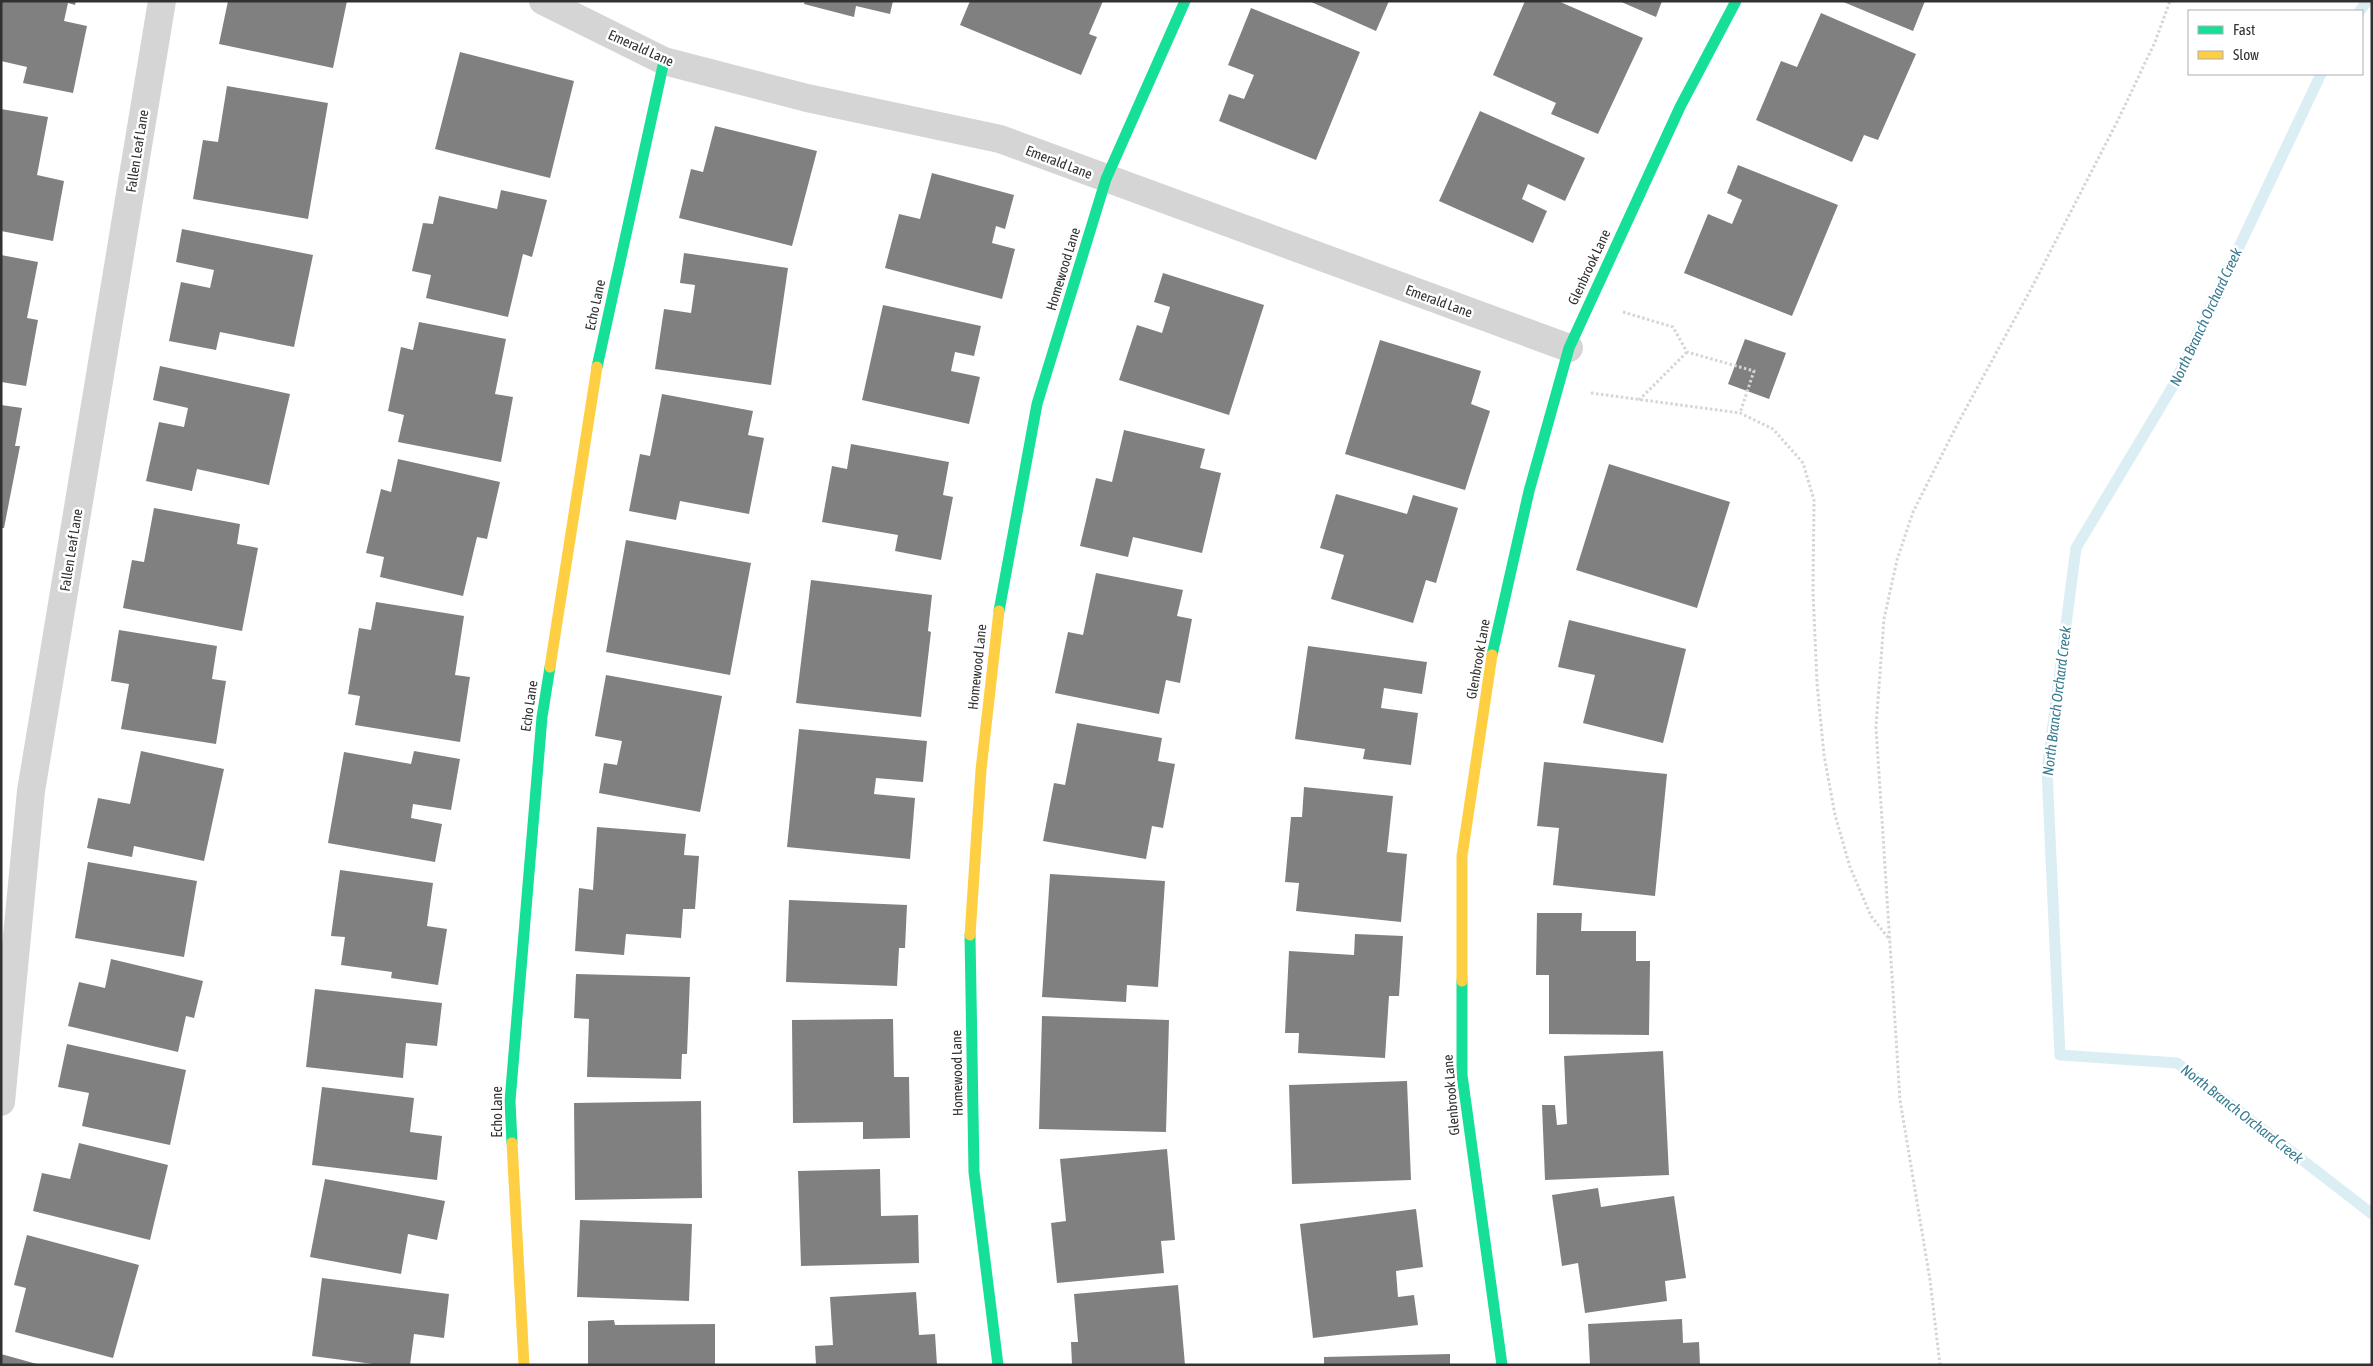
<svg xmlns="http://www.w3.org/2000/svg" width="2373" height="1366" font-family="'Asap Condensed',sans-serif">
  <rect width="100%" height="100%" fill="#fff"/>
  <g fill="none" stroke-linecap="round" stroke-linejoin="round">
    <path stroke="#dbeef4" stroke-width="11" d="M2360,11L2367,1
      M2321,74L2173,386L2076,548L2047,770L2060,1055L2177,1063L2372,1214"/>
  </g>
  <path fill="#808080" d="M1,1H76L75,5L68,3L64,21L87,26L73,93L23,83L27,67L1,61Z
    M228,1H347L333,68L219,44Z
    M805,1H893L890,14L856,6L854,17L804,4Z
    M970,1H1103L1089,34L1097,37L1081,75L960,25Z
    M1309,1H1389L1376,31Z
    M1525,1H1558L1643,38L1598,134L1551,114L1556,103L1493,75Z
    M1619,1H1662L1656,17Z
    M1841,1H1925L1913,31Z
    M1251,8L1360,52L1316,160L1219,121L1229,94L1244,99L1254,75L1228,65Z
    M1821,13L1916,54L1878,140L1864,135L1852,162L1756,120L1781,61L1797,67Z
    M460,52L574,81L550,178L435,149Z
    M227,86L328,103L308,219L193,199L203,140L218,142Z
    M1,109L48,117L37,175L64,181L53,241L1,231Z
    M1480,111L1585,158L1565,201L1528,184L1522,199L1547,211L1533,243L1439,201Z
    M715,126L817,151L792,246L679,218L691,169L703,172Z
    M1738,165L1838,205L1792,316L1684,273L1708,214L1732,224L1742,200L1727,193Z
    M932,173L1014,195L1005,229L996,226L992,243L1015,249L1002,299L885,268L899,214L920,219Z
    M501,190L547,200L532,257L523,254L508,317L426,298L431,275L412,271L423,223L433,224L439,196L497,209Z
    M182,229L313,255L294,347L220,332L216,350L169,341L181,282L210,288L214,270L176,262Z
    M684,253L788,268L771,385L655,369L664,309L691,313L695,285L680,283Z
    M1,255L38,262L27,318L38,320L26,386L1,382Z
    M1163,273L1264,305L1229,415L1119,380L1137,325L1162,333L1170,307L1154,302Z
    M883,305L981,326L974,356L955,352L951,371L980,377L969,424L862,400Z
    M419,322L506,339L495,394L513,397L501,462L398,442L404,415L388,411L401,347L413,350Z
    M1745,339L1786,353L1769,399L1728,384Z
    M1380,340L1481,371L1471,404L1490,411L1465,490L1345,454Z
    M160,366L290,394L269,485L197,469L192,491L146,481L159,422L184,427L188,408L153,400Z
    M662,394L753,411L748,435L764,438L749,514L680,501L676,520L629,511L640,454L650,456Z
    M1,405L22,408L15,446H20L4,528H1Z
    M1124,430L1205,449L1200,468L1221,473L1202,553L1133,537L1128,557L1080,546L1096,478L1112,482Z
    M851,444L949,462L943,495L953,497L941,560L895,551L898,535L822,522L832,466L847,469Z
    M398,459L500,482L487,539L477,537L463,596L380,577L384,557L366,553L381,489L391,492Z
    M1609,464L1730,502L1697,608L1576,570Z
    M1336,494L1407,514L1413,495L1458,508L1436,583L1426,580L1413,623L1331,599L1344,555L1320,548Z
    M154,508L240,524L237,544L258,548L242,631L123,608L132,560L144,562Z
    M626,540L751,563L730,675L606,652Z
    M1096,573L1183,590L1177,616L1192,619L1180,683L1166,680L1159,714L1055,693L1068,632L1083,635Z
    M811,580L932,595L928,631L931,632L921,717L796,703Z
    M376,602L464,616L455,675L470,677L460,742L355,725L360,696L348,694L359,628L371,630Z
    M1569,620L1686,649L1663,743L1583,723L1595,675L1558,667Z
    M119,630L217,646L212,679L226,681L216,744L121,729L129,684L111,681Z
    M1308,646L1427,662L1422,694L1384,688L1381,708L1418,713L1411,765L1363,759L1365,749L1295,739Z
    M606,675L722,696L700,812L599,793L604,763L617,765L622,741L595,736Z
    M1077,723L1162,738L1158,761L1175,764L1163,828L1152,826L1146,859L1043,841L1054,783L1065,785Z
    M799,729L927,741L923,782L876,778L874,794L915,798L910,859L787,847Z
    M141,751L224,769L204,861L134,846L132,857L87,848L98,798L130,804Z
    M414,751L460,759L451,810L413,804L411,818L442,824L435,862L328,843L344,752L411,764Z
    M1544,762L1667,774L1655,896L1553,885L1559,828L1537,826Z
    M1304,787L1393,796L1387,852L1407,854L1401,922L1296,911L1299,883L1285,882L1291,817H1302Z
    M597,827L686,834L684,855L699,856L695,909H683L681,938L626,934L624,955L575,951L579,888L593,890Z
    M88,862L197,881L184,957L75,938Z
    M340,870L433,883L427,926L447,929L438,985L391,978L392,972L341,965L345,937L331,936Z
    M1050,874L1165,881L1158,987L1127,985L1126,1002L1042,997Z
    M789,900L907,905L905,948H899L897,986L786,982Z
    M1537,913H1582L1581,931H1636V961H1650L1649,1035L1549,1034V975H1536Z
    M1355,934L1403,936L1399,996H1389L1385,1058L1298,1053L1299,1033H1285L1289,951L1354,955Z
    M111,959L203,981L194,1018L186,1016L178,1052L68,1026L79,982L105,988Z
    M576,974L690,977L687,1054H682L681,1079L587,1077L589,1019L574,1018Z
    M315,989L442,1003L437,1046L406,1043L403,1078L306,1067Z
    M1042,1016L1169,1020L1166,1132L1039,1129Z
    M893,1019L894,1077H909L910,1138L863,1139V1122L793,1123L792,1020Z
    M67,1044L186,1070L170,1145L82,1126L89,1093L58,1087Z
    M1663,1051L1669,1175L1545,1180L1542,1105H1555L1557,1125L1567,1124L1564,1056Z
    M1407,1081L1411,1180L1292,1184L1289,1085Z
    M322,1087L414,1098L410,1132L442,1136L437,1180L312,1165Z
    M701,1101L702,1198L575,1200L574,1103Z
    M79,1143L168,1165L150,1240L33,1211L42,1173L70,1179Z
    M1167,1149L1175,1240L1161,1241L1164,1273L1057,1283L1051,1223L1066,1221L1060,1159Z
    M880,1169L881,1216L918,1215L919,1263L801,1266L798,1171Z
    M325,1179L445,1201L437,1240L408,1234L401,1274L310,1257Z
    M1598,1188L1601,1207L1674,1196L1686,1278L1665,1281L1667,1301L1585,1313L1578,1263L1562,1266L1552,1195Z
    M1416,1209L1423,1267L1396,1271L1398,1297L1414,1295L1418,1325L1313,1338L1300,1224Z
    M580,1220L692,1224L689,1301L577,1297Z
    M27,1235L139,1265L113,1358L15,1332L26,1288L14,1285Z
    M322,1278L449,1294L444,1338L414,1334L410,1365H381L312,1356Z
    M1178,1285L1185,1365H1072L1071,1342H1078L1074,1294Z
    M916,1292L919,1335L935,1334L937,1365H816L815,1346L833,1345L830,1297Z
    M1682,1319L1683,1343L1699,1342L1700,1365H1590L1588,1324Z
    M614,1320L615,1325L715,1324V1365H588V1321Z
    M1,1354L37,1364V1365H1Z
    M1450,1354V1365H1324V1357Z"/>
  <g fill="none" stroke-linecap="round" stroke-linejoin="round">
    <path stroke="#d5d5d5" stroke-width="3" stroke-dasharray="2.5 2.5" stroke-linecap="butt" d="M1623,312L1673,327L1687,352L1754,371L1740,413
      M1591,393L1740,413L1773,429L1803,463L1814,500L1813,592L1817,683L1824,755L1835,815L1850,867L1871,916L1890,940
      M1639,400L1687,352
      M1940,1365L1930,1280L1900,1100L1876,727L1884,619L1897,560L1913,512L1958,423L2031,289L2118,120L2155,42L2170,1"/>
    <path stroke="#d5d5d5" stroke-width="28" d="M543,1L664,61L807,98L1000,139L1569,348
      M1,1102L31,791L162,1"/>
    <path stroke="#16e098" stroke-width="11" d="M597,367L664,61
      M999,611L1037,404L1106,179L1185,1
      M1492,655L1529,491L1569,348L1680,107L1736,1
      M970,935L974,1172L998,1365
      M1462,981V1075L1502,1365
      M512,1143L510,1101L542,717L550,667"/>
    <path stroke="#ffcf43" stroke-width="11" d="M550,667L597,367
      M970,935L981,770L999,611
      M1462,981V856L1492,655
      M512,1143L524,1365"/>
  </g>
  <g text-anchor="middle" stroke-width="5" stroke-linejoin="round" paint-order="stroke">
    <g font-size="14" fill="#313131" stroke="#fff">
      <text transform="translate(641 48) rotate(24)" y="5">Emerald Lane</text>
      <text transform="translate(137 151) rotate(-81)" y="5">Fallen Leaf Lane</text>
      <text transform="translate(1059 162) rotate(21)" y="5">Emerald Lane</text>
      <text transform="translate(1589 267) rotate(-65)" y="5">Glenbrook Lane</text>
      <text transform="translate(1063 269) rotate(-73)" y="5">Homewood Lane</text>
      <text transform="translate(1439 301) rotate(20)" y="5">Emerald Lane</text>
      <text transform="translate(595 305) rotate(-78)" y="5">Echo Lane</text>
      <text transform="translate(71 550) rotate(-81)" y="5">Fallen Leaf Lane</text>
      <text transform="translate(1478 659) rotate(-80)" y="5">Glenbrook Lane</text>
      <text transform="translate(977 667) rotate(-84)" y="5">Homewood Lane</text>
      <text transform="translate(529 706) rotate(-82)" y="5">Echo Lane</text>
      <text transform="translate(957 1073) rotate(-91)" y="5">Homewood Lane</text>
      <text transform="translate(1451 1095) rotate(-95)" y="5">Glenbrook Lane</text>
      <text transform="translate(497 1112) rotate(-90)" y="5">Echo Lane</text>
    </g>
    <g font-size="15" font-style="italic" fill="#387c91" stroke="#fff">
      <text transform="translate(2206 317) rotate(-65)" y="5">North Branch Orchard Creek</text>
      <text transform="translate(2057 701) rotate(-83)" y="5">North Branch Orchard Creek</text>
      <text transform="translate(2242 1114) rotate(38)" y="5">North Branch Orchard Creek</text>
    </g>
  </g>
  <rect width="2373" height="1366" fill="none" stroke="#313131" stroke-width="5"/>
  <rect x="2188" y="10" width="175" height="65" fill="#ffffff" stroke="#adadad"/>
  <rect x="2198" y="26" width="25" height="8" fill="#16e098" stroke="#adadad"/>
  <text x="2233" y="35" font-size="15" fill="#313131">Fast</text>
  <rect x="2198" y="51" width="25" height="8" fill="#ffcf43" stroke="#adadad"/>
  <text x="2233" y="60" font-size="15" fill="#313131">Slow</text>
</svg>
